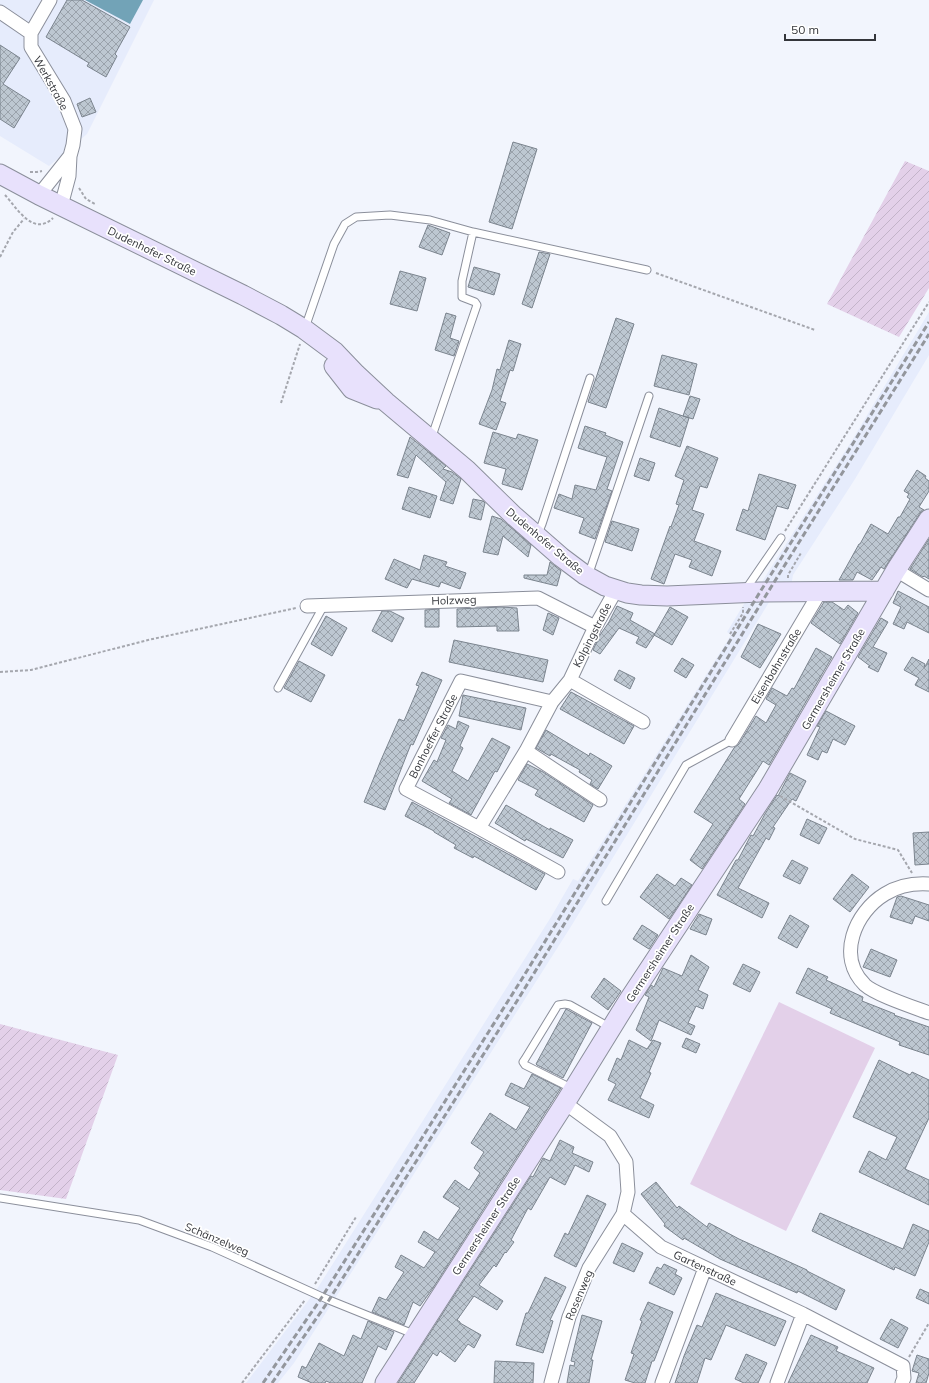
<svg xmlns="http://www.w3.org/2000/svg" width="929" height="1383" font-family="Mulish,sans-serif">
  <defs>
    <pattern id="garden-furrows" width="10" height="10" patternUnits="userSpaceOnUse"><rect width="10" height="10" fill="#e3d0e9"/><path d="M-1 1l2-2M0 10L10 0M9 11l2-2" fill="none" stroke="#c3b3c9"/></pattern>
    <pattern id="building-cross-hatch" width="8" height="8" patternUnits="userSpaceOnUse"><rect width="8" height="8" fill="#bdc7d1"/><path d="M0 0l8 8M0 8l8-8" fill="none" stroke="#9aa2ab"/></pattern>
  </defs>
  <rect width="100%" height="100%" fill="#f2f5fd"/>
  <path fill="#e6ecfc" d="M0,0H154L87,134L49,166L0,136Z
    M929,312V355L855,479L793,575L791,586L760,585L851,442Z
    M747,599H771L570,928L294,1363L278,1383H246L317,1289L551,917L573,879L578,881L731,635L727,632Z"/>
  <path fill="#e3d0e9" d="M779,1002L875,1048L786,1231L690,1184Z"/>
  <path fill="url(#garden-furrows)" d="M905,161L929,171V288L899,337L827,304Z
    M0,1024L118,1055L66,1199L0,1190Z"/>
  <path fill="#72a3b7" d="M85,0H143L130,24Z"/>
  <path fill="url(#building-cross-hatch)" stroke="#7b848e" d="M67,0H82L130,27L115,54L117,56L106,77L87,66L89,63L46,37Z
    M0,45L20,58L3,84L30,101L14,128L0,119Z
    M90,98L96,112L82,117L77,104Z
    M513,142L537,149L512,229L489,222Z
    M428,225L450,233L442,255L419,247Z
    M539,252L550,254L532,308L522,304Z
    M474,267L500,274L494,295L468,287Z
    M400,271L426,278L417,311L390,304Z
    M446,313L456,316L450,338L459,341L454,356L435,350Z
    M616,318L634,324L606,408L588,402Z
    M509,340L521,344L513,371L510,370L500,401L506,403L496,430L479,424L492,390L497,369L500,370Z
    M662,355L697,364L689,395L654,386Z
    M690,396L700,399L693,419L683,416Z
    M659,408L689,418L680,447L650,437Z
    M585,426L606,433L605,435L623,442L607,489L612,491L595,539L579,533L584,518L554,508L559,494L572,499L575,485L596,490L607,457L578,448Z
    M493,432L516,439L518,434L538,440L522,490L502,484L506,469L484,463Z
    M410,437L446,466L443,469L452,472L461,479L453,504L440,500L446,482L416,455L408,478L397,475Z
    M687,446L718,458L707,488L700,486L692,510L704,514L694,541L721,551L712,576L689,567L692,560L675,554L664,584L651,579L670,526L671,527L679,505L676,504L684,480L675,476Z
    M640,458L655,463L649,481L634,476Z
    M917,470L926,476L925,478L929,481V491L919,507L924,510L920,513L884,569L881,567L872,580L857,572L853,580H839L859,544H860L871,524L888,534L898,517H900L910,499L907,497L909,494L904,491Z
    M759,474L796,485L788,509L777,506L765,540L736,530L743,509L748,511Z
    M409,487L437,496L430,518L402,509Z
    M473,499L483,501L485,503L481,520L469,517Z
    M492,516L501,519L531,545L528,557L503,536L498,555L483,552Z
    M612,521L639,529L632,551L605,542Z
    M929,539V579L924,576L923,577L910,569Z
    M424,555L447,562L445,566L466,573L460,589L441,582L439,587L412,579L407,588L385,579L394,559L420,570Z
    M550,562L561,571L557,586L524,578V575H547Z
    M898,591L929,607V633L907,622L904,629L893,624L901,607L893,603Z
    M824,602H832L844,610L848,605L858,613L840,644L811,623Z
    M617,606L633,613L630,620L655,634L646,648L636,643L639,637L619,628L600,654L593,650L600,635L609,622Z
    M501,607L517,608L519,631H497V626L457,627V609Z
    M670,607L688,617L672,645L654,635Z
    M439,609V627H425V610Z
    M382,611H390L404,618L392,642L372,631Z
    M548,613L559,618L553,635L543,630Z
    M326,616L347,628L332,656L311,644Z
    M881,618L888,622L873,647L887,653L878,672L868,667L870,666L858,657Z
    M758,624L781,634L760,668L741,657Z
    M454,640L548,660L543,682L449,662Z
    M816,648L832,657L769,765L763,761L739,799L745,804L702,869L690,860L713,824L694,812L734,748L739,744L756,716L766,723L776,705L766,699L772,688L787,696L792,688L794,689Z
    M912,657L925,664L924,667H925L929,659V692L915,685L919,678L904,670Z
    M682,658L694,665L686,678L674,671Z
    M299,661L325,675L311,702L284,688Z
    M619,670L635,678L630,689L614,680Z
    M422,672L442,680L413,745L411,744L385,810L364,802L381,760L399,719L404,721L419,686L416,685Z
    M571,692L634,726L624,744L560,709Z
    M463,695L526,708L521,730L459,716Z
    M826,711L855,726L845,745L833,739L827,753L822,751L818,760L807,755L820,727L817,726Z
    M458,721L469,726L460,746L463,748L452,771L468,781L492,738L510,747L497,772L495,771L471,815L449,803L452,799L422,781L434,760L437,762L446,740L441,738L448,725L456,729Z
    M546,730L589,756L590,753L612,766L598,789L590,784L592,780L579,772L580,770L551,754L550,756L536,748Z
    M527,764L543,772L593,805L584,822L535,795L538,790L518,780Z
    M790,773L806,781L796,801L792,799L773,827L775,828L769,840L766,838L738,888L769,903L762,918L717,895L736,860H738L751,835L753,836L765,814L777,795L778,796Z
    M412,802L545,874L536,890L474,856L473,858L454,848L456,845L434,832V831L405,816Z
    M506,805L550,830V828L573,840L563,858L526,839L525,841L495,823Z
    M807,819L827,828L819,844L800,835Z
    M929,832V864L915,865L913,833Z
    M792,860L808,868L800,884L783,876Z
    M657,874L675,886L681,878L692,885L669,919L640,897Z
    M852,874L869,887L850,912L833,899Z
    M901,896L929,905V921L915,916L912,924L890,917L897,897Z
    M699,914L712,919L706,935L690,929Z
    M790,915L809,926L797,948L778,938Z
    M642,925L658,935L649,949L633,939Z
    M871,949L897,960L890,977L863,967Z
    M691,955L709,967L698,990L708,995L703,1009L696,1006L688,1023L695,1026L691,1035L659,1020L651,1041L636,1030L649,997L645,995L651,985L654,987L663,968L682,976Z
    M743,964L760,972L750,992L733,984Z
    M808,968L828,977L826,980L863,997L862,1001L895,1014L894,1015L929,1027V1055L899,1045L900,1042L830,1013L832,1009L796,993Z
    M604,978L621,991L608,1010L591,997Z
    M566,1009L592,1023L563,1078L537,1065L536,1064Z
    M686,1038L700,1044L696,1053L682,1047Z
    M629,1040L647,1049L653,1040L661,1043L649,1072L651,1073L640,1098L654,1105L649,1118L608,1100L616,1084L608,1080L617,1058L621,1060Z
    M879,1060L910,1075L912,1072L929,1080V1118L905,1169L929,1180V1205L859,1172L869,1151L886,1160L897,1137L853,1117Z
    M532,1074L561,1088L433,1288L420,1306L413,1302L404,1325L372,1312L379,1297L386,1300L404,1272L395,1267L401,1255L424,1268L435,1252L418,1242L424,1231L438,1240L460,1208L443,1197L455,1180L469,1190L480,1173L474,1168L484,1152L471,1143L490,1113L516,1130L530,1107L505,1095L511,1083L524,1089Z
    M560,1140L574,1147L572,1153L593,1162L589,1172L575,1165L565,1185L550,1177L531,1210L528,1208L511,1240L514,1242L506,1253L505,1252L496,1267L494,1265L479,1285L503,1301L497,1310L474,1296L457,1320L460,1322V1323L481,1335L474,1348L468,1344L455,1362L440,1351L437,1356L433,1353L414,1383H398L531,1176L533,1177L543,1158L550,1161Z
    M656,1182L677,1208L679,1206L707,1227L709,1223L739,1239L807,1270V1271L845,1290L836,1310L798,1291L797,1293L720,1259L684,1238L683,1240L664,1226L665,1224L641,1194Z
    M587,1195L606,1204L576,1267L554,1256L565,1233L568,1235Z
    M820,1213L903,1249L913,1224L929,1231V1242L915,1276L895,1267L894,1270L812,1231Z
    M622,1243L643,1253L634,1272L613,1263Z
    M664,1264L677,1270L675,1274L682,1278L674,1295L649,1283L657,1267L661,1269Z
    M545,1277L566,1287L550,1320L553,1321L543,1353L516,1345L526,1313H528Z
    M920,1289L929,1293V1304L916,1298Z
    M716,1293L786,1321L775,1346L726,1325L711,1360L705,1358L697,1383H675L684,1356L697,1325L702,1327Z
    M648,1302L673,1312L654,1361H652L645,1383H635L625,1380L634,1354L631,1353L642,1321L640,1320Z
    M582,1315L602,1321L591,1360H593L589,1383H567L570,1365L574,1366L575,1362L571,1361Z
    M891,1319L908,1328L898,1348L880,1339Z
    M368,1321L394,1332L386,1350L378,1346L362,1383H331L326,1381L325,1383H312L298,1377L302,1366L306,1368L319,1343L344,1356L353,1335L361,1339Z
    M811,1335L838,1347L836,1351L874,1368L867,1383H788Z
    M746,1354L767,1363L758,1383H744L735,1379Z
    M917,1355L929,1359V1373L926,1383H916L919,1373L912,1371Z
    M495,1361L534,1363L533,1383H494Z"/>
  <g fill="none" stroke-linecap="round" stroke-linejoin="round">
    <g stroke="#8b8f9b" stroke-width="9">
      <path id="lane" d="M305,328L334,244L345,224L356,217L390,215L430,220L473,232L647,270
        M431,439L477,305L475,302L462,297V281L473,232
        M537,536L542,524L590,378
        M588,576L649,396
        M746,589L781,538
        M278,688L324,605
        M606,901L686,765L732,740
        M573,1089L525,1065L523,1062L525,1059L558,1005L565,1004L570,1005L611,1028
        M0,1198L139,1220L212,1247L329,1300L416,1335"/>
    </g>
    <g stroke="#8b8f9b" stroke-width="15">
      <path id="street" d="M50,0L31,33V47L64,101L75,129L73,145L70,156L69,176L61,206
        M0,12L31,33
        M39,195L70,156
        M896,570L929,590
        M307,606L538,598L595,627
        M570,680L643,722
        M732,740L820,592
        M526,751L600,800
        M479,828L406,789L461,681L552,702
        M558,872L479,828L526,751L552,702L570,680L595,627L616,590
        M929,884C914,883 898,886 885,894C855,912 836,957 865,985C876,995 913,1007 929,1013
        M565,1103L610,1136L626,1162L628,1192L623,1214L661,1247L803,1314L903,1366L904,1378L902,1383
        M551,1383L569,1317L589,1268L623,1214
        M662,1383L705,1268
        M777,1383L803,1314"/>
    </g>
    <g stroke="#8b8f9b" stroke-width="21">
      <path id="secondary" d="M0,174L39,195L243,295L281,315L304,329L335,352L356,374L386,402L467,470L514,516L561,557L585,575L605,586L627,593L641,595L667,596L760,592L884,591
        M334,366L352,389L377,399
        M385,1383L565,1103L628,1001L768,789L896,570L929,519"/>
    </g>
    <path stroke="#a5a7ae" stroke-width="2" stroke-dasharray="3 2" stroke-linecap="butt" d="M30,172H37L42,171
      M79,188L86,199L95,204
      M5,195C17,208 33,237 53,218
      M0,257L13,232L24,219
      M656,273L815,330
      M281,403L300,344
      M785,531L929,302
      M788,578V575L801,553
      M730,634L743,613V607
      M0,672L31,670L148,640L296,608
      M780,796L855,839L898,850L912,873
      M315,1284L356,1217
      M909,1357L929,1323
      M242,1383L305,1300"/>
    <use href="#lane" stroke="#fff" stroke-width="7"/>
    <use href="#street" stroke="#fff" stroke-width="13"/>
    <use href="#secondary" stroke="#e8e1fc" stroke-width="19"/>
    <path stroke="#93969c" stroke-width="3" stroke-dasharray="6 3" stroke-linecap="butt" d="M263,1383L322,1297L525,974L760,592L929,322
      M272,1383L329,1300L517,1001L768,592L929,334"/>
  </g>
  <g text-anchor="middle" stroke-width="3.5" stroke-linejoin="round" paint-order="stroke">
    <g font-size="11" fill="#34363b" stroke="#fff">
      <text transform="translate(51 83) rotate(61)" y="4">Werkstraße</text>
      <text transform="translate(152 251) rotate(26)" y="4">Dudenhofer Straße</text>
      <text transform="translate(545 541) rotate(40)" y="4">Dudenhofer Straße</text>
      <text transform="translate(454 600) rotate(-2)" y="4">Holzweg</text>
      <text transform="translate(592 635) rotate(-63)" y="4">Kolpingstraße</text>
      <text transform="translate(776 666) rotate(-59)" y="4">Eisenbahnstraße</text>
      <text transform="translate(833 679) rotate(-60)" y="4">Germersheimer Straße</text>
      <text transform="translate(433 736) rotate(-63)" y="4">Bonhoeffer Straße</text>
      <text transform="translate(660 953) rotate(-57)" y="4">Germersheimer Straße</text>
      <text transform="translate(486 1226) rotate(-57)" y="4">Germersheimer Straße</text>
      <text transform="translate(217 1239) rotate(23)" y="4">Schänzelweg</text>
      <text transform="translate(705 1268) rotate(25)" y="4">Gartenstraße</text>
      <text transform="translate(579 1295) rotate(-67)" y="4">Rosenweg</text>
    </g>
  </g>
  <path d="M785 34v6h90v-6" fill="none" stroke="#34363b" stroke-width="2"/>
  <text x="791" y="34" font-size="12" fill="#34363b" stroke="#ffffff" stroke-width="3" paint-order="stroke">50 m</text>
</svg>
